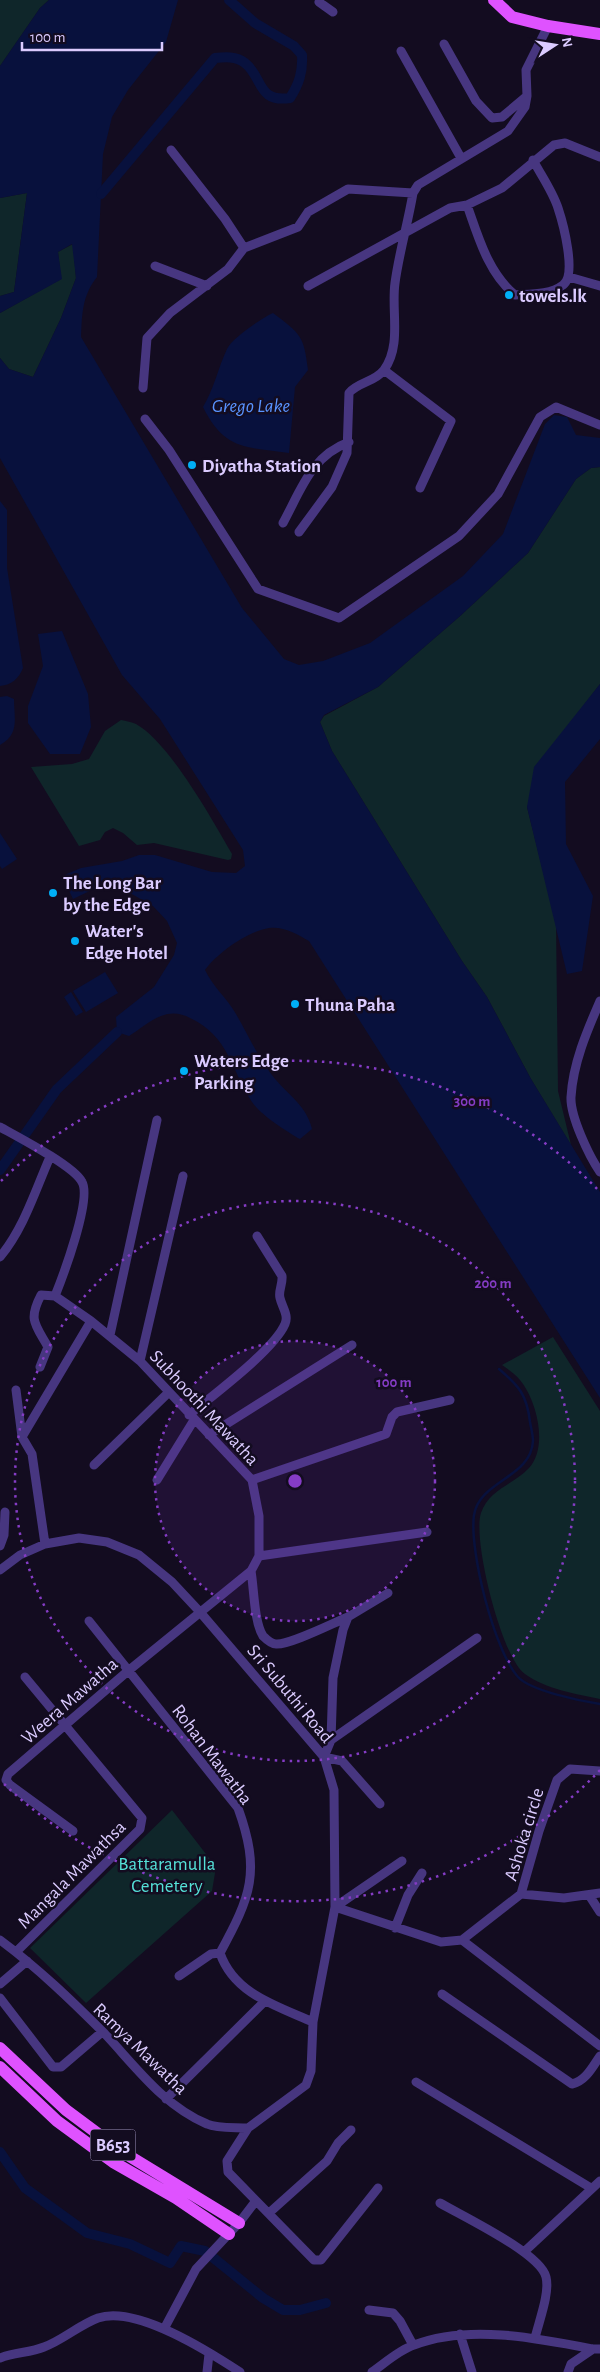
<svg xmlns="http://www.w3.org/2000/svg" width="600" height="2372" font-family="'Alegreya Sans',sans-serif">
  <rect width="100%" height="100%" fill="#130c20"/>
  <path fill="#0f262a" d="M0,0H49L40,8L0,66Z
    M27,193L14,292L0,296V198Z
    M73,244L76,278L61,318L33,377L9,369L0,358V313L61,279L58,252Z
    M600,467V684L568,726L527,807L556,923L558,1091L571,1145L531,1079L487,997L462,961L332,751L320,722L324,716L378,687L459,617L528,553L576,479L591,468Z
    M121,720C126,721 132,722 136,724C169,742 213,821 232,854L231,859L228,860L154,843L137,845L123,833L113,828L105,832L100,840L79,846L31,767L72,764L89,759L105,731Z
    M553,1337L600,1411V1699C575,1694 546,1689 525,1674C502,1659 472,1539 481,1513C489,1489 513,1485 529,1468C549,1446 536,1399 520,1380C515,1374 508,1369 502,1365Z
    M172,1810L216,1867L212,1891L86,2003L30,1948Z"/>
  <path fill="#08113d" d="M49,0H178L166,42L128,90L112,117L103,154L97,277C82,296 82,314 81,337L242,608L284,659L299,665L323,661L370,643L463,576L503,534L545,424L554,415L567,417L576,435L600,438V467L591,468L576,479L528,553L459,617L378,687L324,715L320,722L332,751L462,961L487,997L531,1079L600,1192V1398L309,941C297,934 283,926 269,928C248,931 217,953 205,970C213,987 227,998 236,1014C247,1033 256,1053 269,1071C284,1093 306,1103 312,1129L300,1139C286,1131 261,1115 252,1102C231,1070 229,1036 190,1018C181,1013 171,1012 161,1016C150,1020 139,1030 129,1036L117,1032L116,1017L154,987L174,955L177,943L167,921L153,906L130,893L100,886L73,899L62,876L81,868L122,861L139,855H155L212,872L236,873L245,866L243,850L160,719L122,675L0,458V358L9,369L33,377L61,318L76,278L72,244L58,252L62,279L0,313V296L14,292L27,193L0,198V66L40,8Z
    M273,313C301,334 304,336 308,370L295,387L289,453C246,447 224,450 203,407C214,389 218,368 227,349C232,338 262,318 273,313Z
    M0,501L7,510V568L23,668C19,678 12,685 0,686Z
    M62,631L88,694L91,727L80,754H50L28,723V706L43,666L38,634Z
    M600,684V739L565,782L566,844L593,896L582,971L567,974L527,807L534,767Z
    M7,696L14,699C14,718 20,734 0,745V697Z
    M0,833L17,859L2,869L0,866Z
    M105,972L118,993L86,1012L73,991Z
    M71,992L83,1012L76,1016L64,997Z"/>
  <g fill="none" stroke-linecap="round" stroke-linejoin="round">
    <path stroke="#08113d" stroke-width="2.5" d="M499,1369C519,1386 527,1395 530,1422C531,1428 533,1435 533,1441C531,1478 480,1480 474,1515C469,1550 494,1650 518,1677C531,1691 581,1701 600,1704"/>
    <path stroke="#08113d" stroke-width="10" d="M101,194L215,58C225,57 236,56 245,63C263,77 257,103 290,98C299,84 303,72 302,55L294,46L255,23L229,0
      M0,1170L57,1089L117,1032
      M0,2152L25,2188L87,2233L130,2244L170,2263L181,2246L205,2251L263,2298L283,2310H300L326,2303"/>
    <path stroke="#473680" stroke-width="9" d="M320,0L319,2L333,12
      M444,44L476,101L492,118L502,117L527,96
      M401,51L461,158
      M171,150L225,219L244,248
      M467,205C478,236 488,273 515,295C530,294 550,295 563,285C577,275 563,223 558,208C553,192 541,175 533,160
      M155,266L207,286
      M569,277L600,286
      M308,286L450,208L467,205L502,188L554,145L565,143L600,157
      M384,370L451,421L420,488
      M143,388L147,338L170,313L228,269L244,248L298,227L308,212L348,189L413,193
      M145,419L169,450L258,589L339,618L459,536L498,494L540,417L556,407L600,425
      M283,523C301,490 311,456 349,442
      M299,532L332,487L347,453L349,393C358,382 375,382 384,370C402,345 391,311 395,283C399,253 408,223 413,193L418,185L508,131L525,107L527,96L526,70L548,26
      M600,1001C587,1031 573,1063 571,1097C570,1116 589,1156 600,1172
      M0,1127C18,1137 74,1166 82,1182C92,1199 63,1276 55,1296
      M0,1257C24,1228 35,1191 50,1157
      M110,1335L157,1120
      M140,1361L183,1176
      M40,1367L48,1347C35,1324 28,1320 41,1295L55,1296L91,1321L140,1361L252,1480L259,1516V1556L251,1571L128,1671L8,1774L6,1780L10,1785L73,1831
      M16,1390L22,1437
      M189,1415C213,1395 274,1350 285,1324C289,1315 282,1307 280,1298C278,1291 283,1284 282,1276L257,1236
      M209,1435L352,1345
      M94,1465L168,1393
      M157,1480L194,1420
      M252,1480L386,1434L392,1417L397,1412L450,1400
      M45,1544L32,1454L22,1437L91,1321
      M0,1546L4,1535L5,1512
      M259,1556L427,1532
      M0,1570L20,1555L45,1544L79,1538L107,1542L139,1555L172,1582L200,1612L324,1757L334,1790L335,1907L313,2022L311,2071L306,2085L248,2128L227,2161L228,2172L314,2260H321L378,2188
      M251,1571C254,1588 254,1622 263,1636C266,1639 272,1644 276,1644C290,1645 333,1623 348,1617
      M89,1621L238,1808C261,1872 251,1896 220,1953C234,1994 277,2006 313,2022
      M331,1740L477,1638
      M380,1804L342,1761L324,1757L331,1740L333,1678L343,1630L348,1617L388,1593
      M521,1894L539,1831L557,1780L570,1769L600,1771
      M521,1894L564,1898L600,1893
      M589,1895L600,1912
      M335,1907L441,1942L462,1940L521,1894
      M335,1907L402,1861
      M395,1928L408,1895L422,1873
      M0,1940C38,1968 72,2001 105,2034C136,2067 164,2106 207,2124C218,2129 236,2127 248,2128
      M462,1940L600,2046
      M16,1952L140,1829L142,1818L25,1677
      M179,1976L211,1954L220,1953
      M0,1984L27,1961
      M442,1994L572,2084C586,2081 593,2066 600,2056
      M0,1998L53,2067H61L102,2032
      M416,2082L591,2188
      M166,2099L265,2001
      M440,2203C464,2217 540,2253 546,2277C550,2293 539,2321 535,2338
      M269,2213L327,2161L338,2143L351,2130
      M525,2251L600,2181
      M369,2310L393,2313L400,2321L413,2345
      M164,2329L196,2269L239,2223L255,2202
      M460,2334L472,2372
      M0,2358C14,2352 30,2353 44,2347C63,2340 79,2325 98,2318C136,2305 208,2351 240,2372
      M207,2372L209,2354
      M372,2372C385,2363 399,2350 414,2345C468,2324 537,2338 593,2349H600
      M568,2372L571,2364L593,2349"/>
    <path stroke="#df52ff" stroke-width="12" d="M494,0L512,17L548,26L600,34
      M0,2048L66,2110L121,2151L239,2223
      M0,2067L57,2121L113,2162L176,2198L229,2234"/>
  </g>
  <circle cx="295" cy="1481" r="140" fill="#853cc5" fill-opacity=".12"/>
  <g fill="none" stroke="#853cc5" stroke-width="2.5" stroke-dasharray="2.5 5">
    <circle cx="295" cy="1481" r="140"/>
    <circle cx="295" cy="1481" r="280"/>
    <path d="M600 1770A420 420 0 0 1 1 1781M1 1181A420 420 0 0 1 600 1192"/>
  </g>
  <g fill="#00aff6" stroke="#130c20" stroke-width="2">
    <circle cx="509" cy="295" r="5"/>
    <circle cx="192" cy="465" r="5"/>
    <circle cx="53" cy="893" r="5"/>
    <circle cx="75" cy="941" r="5"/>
    <circle cx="295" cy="1004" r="5"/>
    <circle cx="184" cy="1071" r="5"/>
  </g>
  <g text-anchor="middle" stroke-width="5" stroke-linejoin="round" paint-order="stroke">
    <rect fill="#130c20" stroke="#9f92bc" stroke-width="1" x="90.5" y="2129.5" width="45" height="31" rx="4"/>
    <g font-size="18" font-weight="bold" fill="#dbcbff">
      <text x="113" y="2151">B653</text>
    </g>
    <g font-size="19" font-weight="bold" fill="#dbcbff" stroke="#130c20" text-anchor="start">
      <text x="519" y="302">towels.lk</text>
      <text x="202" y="472">Diyatha Station</text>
      <text x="63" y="889">The Long Bar<tspan x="63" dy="22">by the Edge</tspan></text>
      <text x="85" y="937">Water's<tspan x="85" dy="22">Edge Hotel</tspan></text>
      <text x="305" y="1011">Thuna Paha</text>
      <text x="194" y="1067">Waters Edge<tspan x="194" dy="22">Parking</tspan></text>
    </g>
    <g font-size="19" fill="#dbcbff" stroke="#130c20">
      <text transform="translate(205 1407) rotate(47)" y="7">Subhoothi Mawatha</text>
      <text transform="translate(291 1693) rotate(50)" y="7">Sri Subuthi Road</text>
      <text transform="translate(69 1700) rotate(-41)" y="7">Weera Mawatha</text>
      <text transform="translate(213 1754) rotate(53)" y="7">Rohan Mawatha</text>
      <text transform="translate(523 1834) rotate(-73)" y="7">Ashoka circle</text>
      <text transform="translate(71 1874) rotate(-45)" y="7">Mangala Mawathsa</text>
      <text transform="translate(141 2048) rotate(44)" y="7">Ramya Mawatha</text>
    </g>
    <g font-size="19" fill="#55e1d8" stroke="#130c20">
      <text x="167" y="1870">Battaramulla<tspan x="167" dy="22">Cemetery</tspan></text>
    </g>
    <g font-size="20" font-style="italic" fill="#5993ff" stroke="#130c20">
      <text x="251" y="412">Grego Lake</text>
    </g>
  </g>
  <circle cx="295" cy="1481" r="8" fill="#853cc5" stroke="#130c20" stroke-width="2.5"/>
  <g font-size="15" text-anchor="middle" font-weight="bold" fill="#853cc5" stroke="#130c20" stroke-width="5" stroke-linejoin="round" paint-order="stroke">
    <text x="472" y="1106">300 m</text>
    <text x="493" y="1288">200 m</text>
    <text x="394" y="1387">100 m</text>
  </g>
  <g transform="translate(555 45) rotate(78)" stroke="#130c20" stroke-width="4" paint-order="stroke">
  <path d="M0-4L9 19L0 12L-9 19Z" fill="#dbcbff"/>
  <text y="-8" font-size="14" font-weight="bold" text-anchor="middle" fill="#dbcbff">N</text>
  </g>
  <path d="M22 42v8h140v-8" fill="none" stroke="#dbcbff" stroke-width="2.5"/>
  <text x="30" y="42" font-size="15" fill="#dbcbff" stroke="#130c20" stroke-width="4" paint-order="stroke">100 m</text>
</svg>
